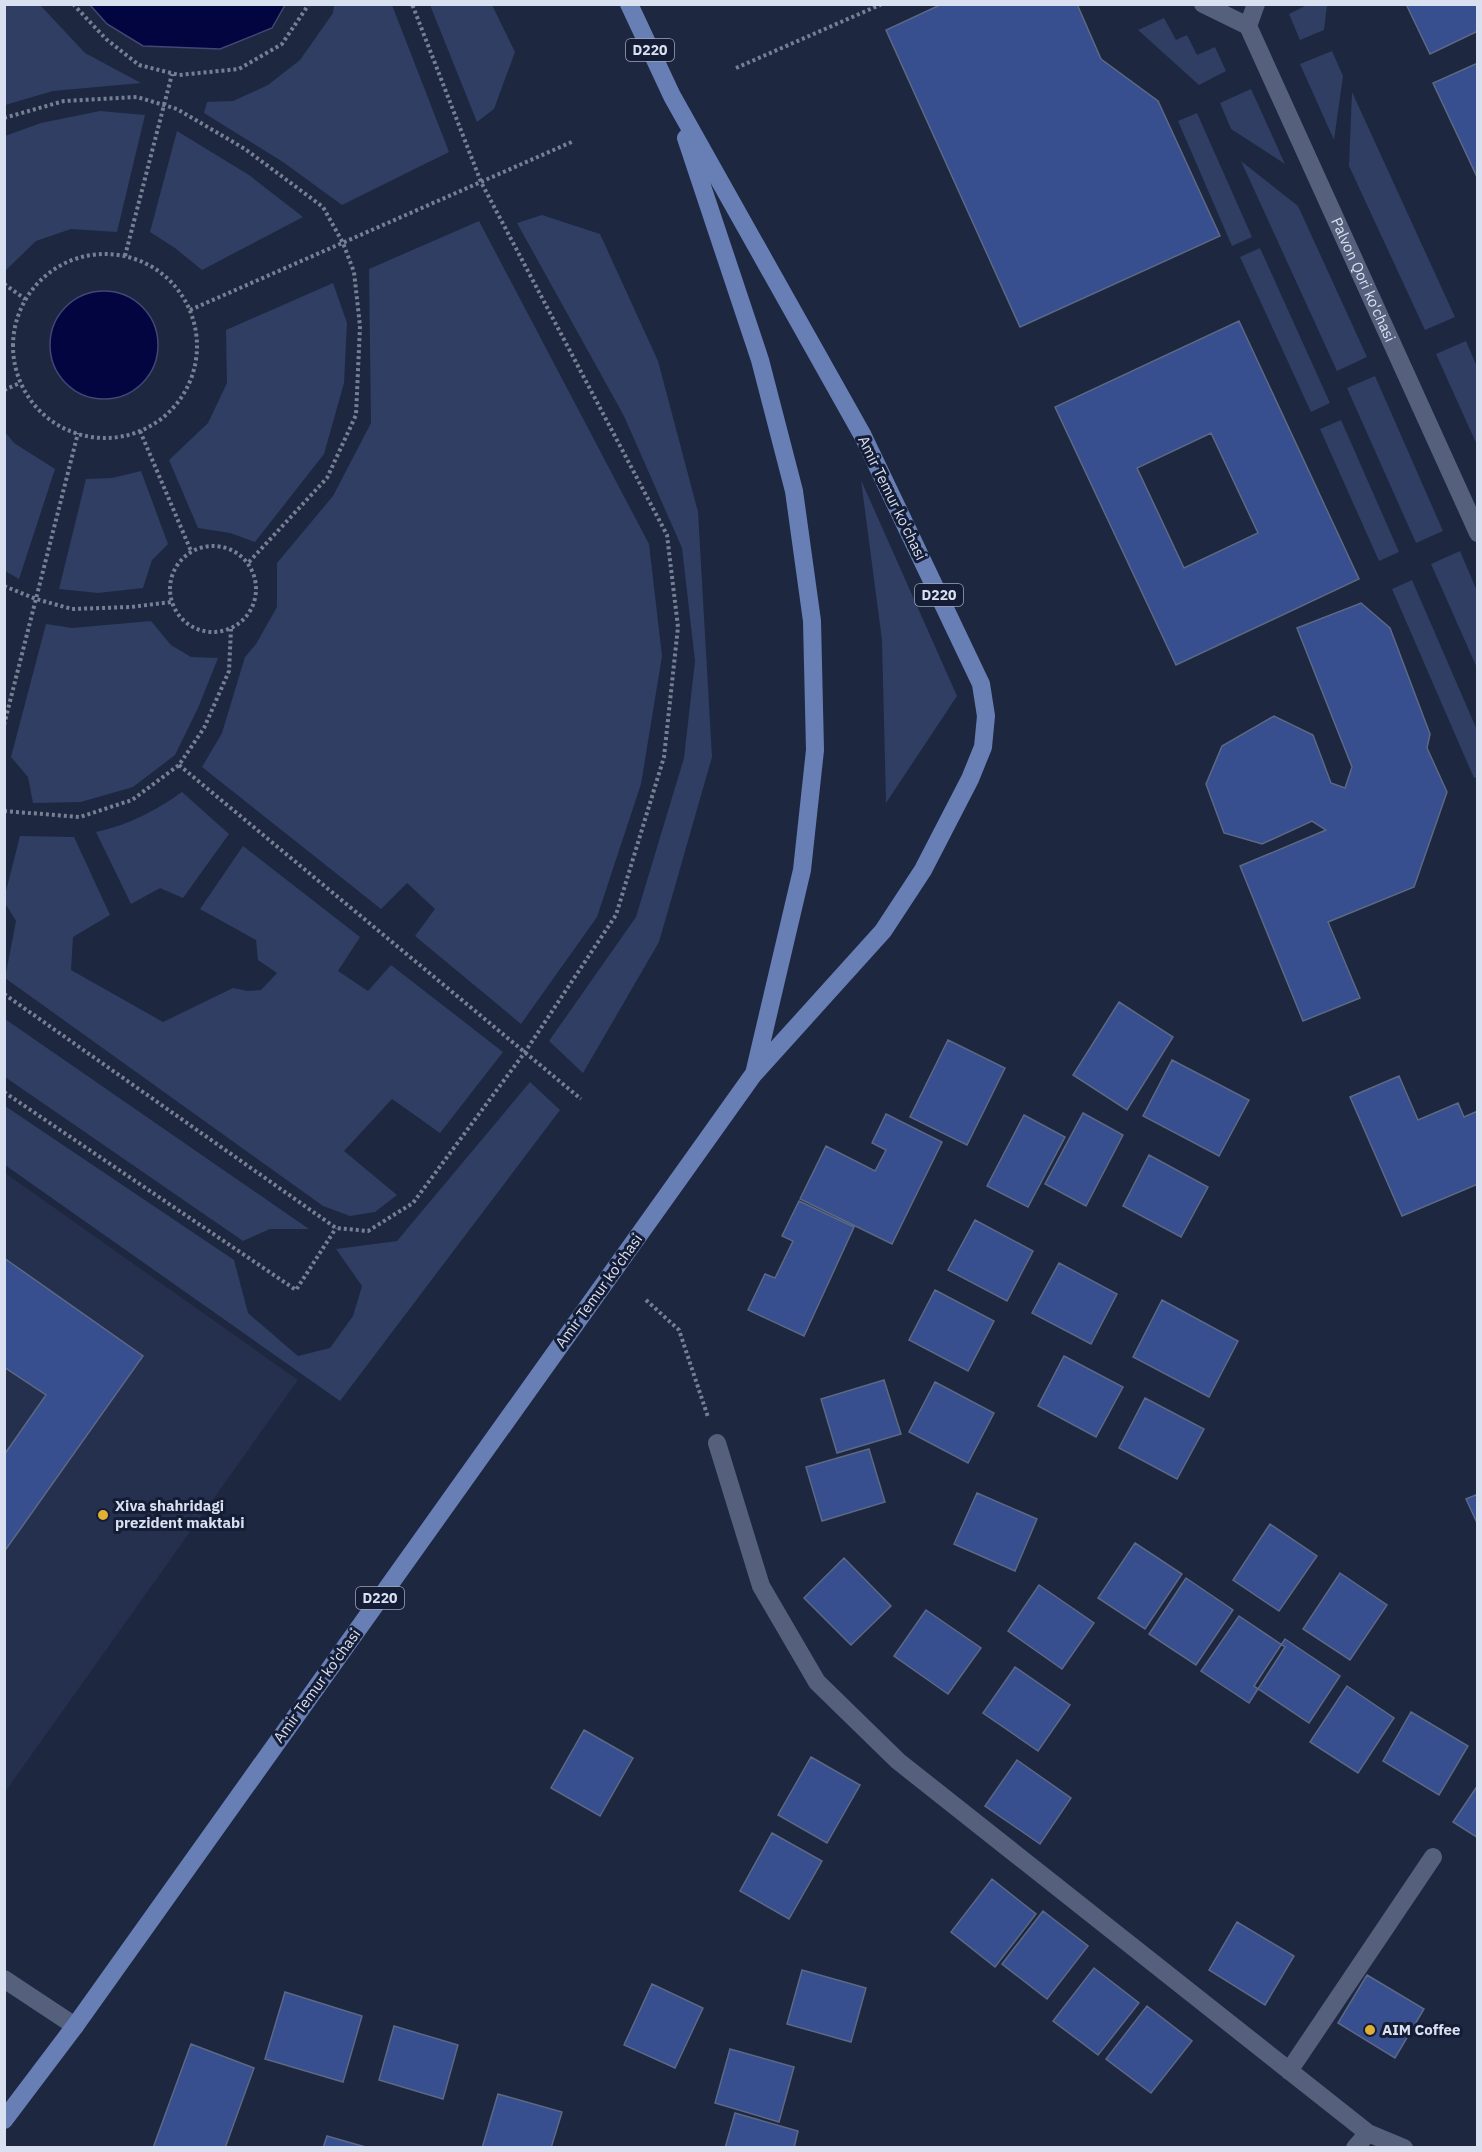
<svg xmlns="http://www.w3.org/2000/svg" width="1482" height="2152" font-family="'IBM Plex Sans',sans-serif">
  <rect width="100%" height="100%" fill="#1d273f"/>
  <path fill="#24304d" d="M5,1173L298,1380L5,1792Z"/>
  <path fill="#2f3e62" d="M5,4L40,5L85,53L141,83L53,91L5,105Z
    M334,5H392L449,152L342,205L283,162L204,113L207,102L233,101L268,85L300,60L333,13Z
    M430,5H492L515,52L494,109L477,122Z
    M1307,5H1327L1324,30L1300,40L1289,14Z
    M1164,18L1176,40L1187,35L1197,55L1215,47L1226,71L1199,85L1138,30Z
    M1332,51L1343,76L1334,140L1300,64Z
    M1251,89L1285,164L1231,129L1220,103Z
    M1352,92L1455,317L1425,330L1349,166Z
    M100,111L145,115L117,232L71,229L36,241L5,271V136L41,123Z
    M1197,113L1252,237L1232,246L1178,121Z
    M177,131L249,175L303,217L202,270L175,248L150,232Z
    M1241,161L1298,206L1367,357L1337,371Z
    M542,215L600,234L658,361L698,512L712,757L659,942L583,1073L549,1041L636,917L684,758L695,661L682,548L624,416L517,223Z
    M479,221L649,544L662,656L641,784L597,917L521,1024L415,936L435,909L407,883L381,909L202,767L222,733L245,657L256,644L277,607V563L333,496L371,423L369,269Z
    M1260,248L1330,403L1311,412L1240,257Z
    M333,283L347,323L344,383L324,454L255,542L230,533L198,528L169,460L208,423L227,383L226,330Z
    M1466,341L1477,367V445L1436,354Z
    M1375,376L1443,531L1416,543L1347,388Z
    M1341,420L1399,552L1379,561L1320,429Z
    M4,431L14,443L55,469L19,579L5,571Z
    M141,471L168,544L152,560L143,588L98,593L59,589L86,479L112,478Z
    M861,480L957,696L886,803L882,640Z
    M1460,551L1477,591V668L1431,564Z
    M1412,580L1477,730V777L1474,778L1392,589Z
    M151,621L171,645L191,657L218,658L198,708L175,755L133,787L81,802L33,803L28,777L11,757L46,624L72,628Z
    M182,792L229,834L183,898L160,888L131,904L96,832C131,824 153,812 182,792Z
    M20,836L74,837L110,915L73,937L71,970L163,1022L233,988L248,991L261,990L277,973L258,960L256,940L200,909L243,846L360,937L338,971L368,991L391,965L503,1052L440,1133L392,1099L344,1151L397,1195L375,1212L350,1216L323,1206L5,978L16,921L5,903V895Z
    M5,1019L309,1229H270L243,1241L5,1077Z
    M530,1082L560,1110L340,1401L5,1165V1106L234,1260L248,1313L298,1356L330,1348L353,1316L362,1286L336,1249L397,1241Z"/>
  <path fill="#020540" stroke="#424775" stroke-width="1.5" d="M90,5H285L272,28L220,49L143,46L107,24Z
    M50 345a54 54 0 1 1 108 0a54 54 0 1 1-108 0Z"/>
  <path fill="#374f8e" stroke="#5c6885" stroke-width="1.5" fill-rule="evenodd" d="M942,4H1077L1101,59L1158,101L1220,236L1020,327L886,30Z
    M1406,4H1478V31L1430,54Z
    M1478,63V179L1433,83Z
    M1239,321L1359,579L1176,665L1055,407ZM1211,433L1258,533L1184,568L1137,468Z
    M1361,603L1390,628L1430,734L1427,748L1447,792L1414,887L1328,922L1360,998L1303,1021L1240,866L1326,830L1312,821L1262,844L1224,833L1206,784L1222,746L1274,716L1313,735L1331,783L1345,788L1352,767L1297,628Z
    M1119,1002L1173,1037L1127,1110L1073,1075Z
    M948,1040L1005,1068L967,1145L910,1117Z
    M1172,1060L1249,1100L1219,1156L1143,1116Z
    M1399,1076L1418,1120L1458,1103L1464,1117L1478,1111V1184L1402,1216L1350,1097Z
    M1083,1113L1123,1135L1086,1206L1045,1184Z
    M886,1114L942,1142L892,1244L800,1199L826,1146L875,1171L886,1150L872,1143Z
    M1024,1115L1065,1137L1028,1207L987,1186Z
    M1149,1155L1208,1187L1181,1237L1123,1206Z
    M799,1201L854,1227L804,1336L748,1310L765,1274L775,1278L793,1241L782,1236Z
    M975,1220L1033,1251L1007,1301L948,1270Z
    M4,1258L143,1356L4,1552V1455L46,1395L4,1367Z
    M1059,1263L1117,1294L1091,1344L1032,1313Z
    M935,1290L994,1321L968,1371L909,1340Z
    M1162,1300L1238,1341L1209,1397L1133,1357Z
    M1064,1356L1123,1387L1096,1437L1038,1406Z
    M884,1380L901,1434L837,1453L821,1399Z
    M935,1382L994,1413L968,1463L909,1432Z
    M1145,1398L1204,1429L1177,1479L1119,1448Z
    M869,1449L885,1502L822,1521L806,1467Z
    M977,1493L1037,1519L1015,1571L954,1544Z
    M1478,1494V1525L1466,1499Z
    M1270,1524L1317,1556L1279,1611L1233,1580Z
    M1135,1543L1182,1574L1145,1629L1098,1598Z
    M844,1558L891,1606L851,1645L804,1598Z
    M1340,1573L1387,1605L1350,1660L1303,1629Z
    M1186,1578L1233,1610L1196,1665L1149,1634Z
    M1039,1585L1094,1623L1062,1669L1008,1631Z
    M926,1610L981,1648L948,1694L894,1656Z
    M1239,1616L1285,1647L1249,1703L1201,1671Z
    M1285,1639L1340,1676L1309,1723L1254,1686Z
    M1015,1667L1070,1705L1038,1751L983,1713Z
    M1347,1686L1394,1718L1358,1773L1310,1742Z
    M1411,1712L1468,1746L1439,1795L1383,1761Z
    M584,1730L633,1758L600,1816L551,1788Z
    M811,1757L860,1785L827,1843L778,1815Z
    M1017,1760L1071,1798L1040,1844L985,1806Z
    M1478,1785V1838L1453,1822Z
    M772,1833L822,1861L789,1919L740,1891Z
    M992,1879L1036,1914L995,1967L951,1932Z
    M1043,1911L1088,1946L1047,1999L1002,1964Z
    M1237,1922L1294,1956L1265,2005L1209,1970Z
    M1094,1968L1139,2003L1098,2055L1053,2021Z
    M802,1970L866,1988L851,2042L787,2024Z
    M1367,1975L1424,2009L1395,2058L1338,2023Z
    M652,1984L703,2008L675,2068L624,2045Z
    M285,1992L362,2016L343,2082L265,2059Z
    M1147,2006L1192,2041L1151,2093L1106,2059Z
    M394,2026L458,2045L443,2099L379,2080Z
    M191,2044L254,2068L225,2148H153Z
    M730,2049L794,2067L779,2122L715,2103Z
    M498,2094L562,2112L551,2148H482Z
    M735,2113L798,2131L794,2148H725Z
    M327,2136L369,2148H323Z"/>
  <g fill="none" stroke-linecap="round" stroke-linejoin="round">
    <path stroke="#767f93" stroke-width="4" stroke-dasharray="3 3" stroke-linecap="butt" d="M73,4L106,39L139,65L179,75L239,69L282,44L309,4
      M736,68L882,4
      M4,118L64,101L137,97L177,109L245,149L323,207L343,243L354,272L360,326L356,415L327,478L248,563
      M13 346a92 92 0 1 1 184 0a92 92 0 1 1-184 0Z
      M125,256L172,74
      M4,284L25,299
      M190,310L574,141
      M4,390L20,383
      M140,431L191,551
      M170 589a43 43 0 1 1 86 0a43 43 0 1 1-86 0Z
      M4,586L36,599L72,609L131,607L171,602
      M4,725L78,433
      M179,765L581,1099
      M4,811L80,817L132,800L179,765L204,728L229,671L231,629
      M4,994L336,1228L368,1231L413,1203L525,1052L616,915L664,757L678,627L667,535L481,182L412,4
      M4,1092L296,1290L336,1228
      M646,1300L679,1330L708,1417"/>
    <g stroke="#54607c" stroke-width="18">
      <path d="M1203,4L1248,26"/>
      <path id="s1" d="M1256,4L1248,26L1478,533"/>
    </g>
    <path stroke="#54607c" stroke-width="18" d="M717,1443L761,1586L817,1682L898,1761L1368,2133L1404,2148
      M1289,2071L1433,1857
      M1355,2148L1368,2133"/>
    <path stroke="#54607c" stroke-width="18" d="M4,1979L75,2026"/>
    <path stroke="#687fb6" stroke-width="18" d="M686,138L760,360L794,491L812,621L815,750L802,870L754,1074
      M4,2120L75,2026L753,1075L883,931L923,870L970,779L983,747L986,716L981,684L863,436L672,96L629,4"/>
  </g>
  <g fill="#dfb034" stroke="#141d35" stroke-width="2">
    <circle cx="103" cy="1515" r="6"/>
    <circle cx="1370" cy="2030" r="6"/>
  </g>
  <g text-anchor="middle" stroke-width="6" stroke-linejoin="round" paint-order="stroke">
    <g fill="#141d35" stroke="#9ea6b8" stroke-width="1.5">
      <rect x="626" y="39" width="48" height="22" rx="4.5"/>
      <rect x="915" y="584" width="48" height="22" rx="4.5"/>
      <rect x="356" y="1587" width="48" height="22" rx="4.5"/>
    </g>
    <g font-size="14" font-weight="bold" fill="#d9e0f0">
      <text x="650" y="55">D220</text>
      <text x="939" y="600">D220</text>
      <text x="380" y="1603">D220</text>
    </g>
    <g font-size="15" fill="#d9e0f0" stroke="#141d35">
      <text dy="5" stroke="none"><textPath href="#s1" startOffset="302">Palvon Qori ko'chasi</textPath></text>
      <text transform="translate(892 498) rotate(64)" y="5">Amir Temur ko'chasi</text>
      <text transform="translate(599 1291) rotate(-54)" y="5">Amir Temur ko'chasi</text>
      <text transform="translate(317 1686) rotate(-54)" y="5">Amir Temur ko'chasi</text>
    </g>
    <g font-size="15" font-weight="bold" fill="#d9e0f0" stroke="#141d35" text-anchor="start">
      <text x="115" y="1511">Xiva shahridagi<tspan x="115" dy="17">prezident maktabi</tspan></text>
      <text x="1382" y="2035">AIM Coffee</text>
    </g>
  </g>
  <rect width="1482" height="2152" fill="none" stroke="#d9e0f0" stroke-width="12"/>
</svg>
